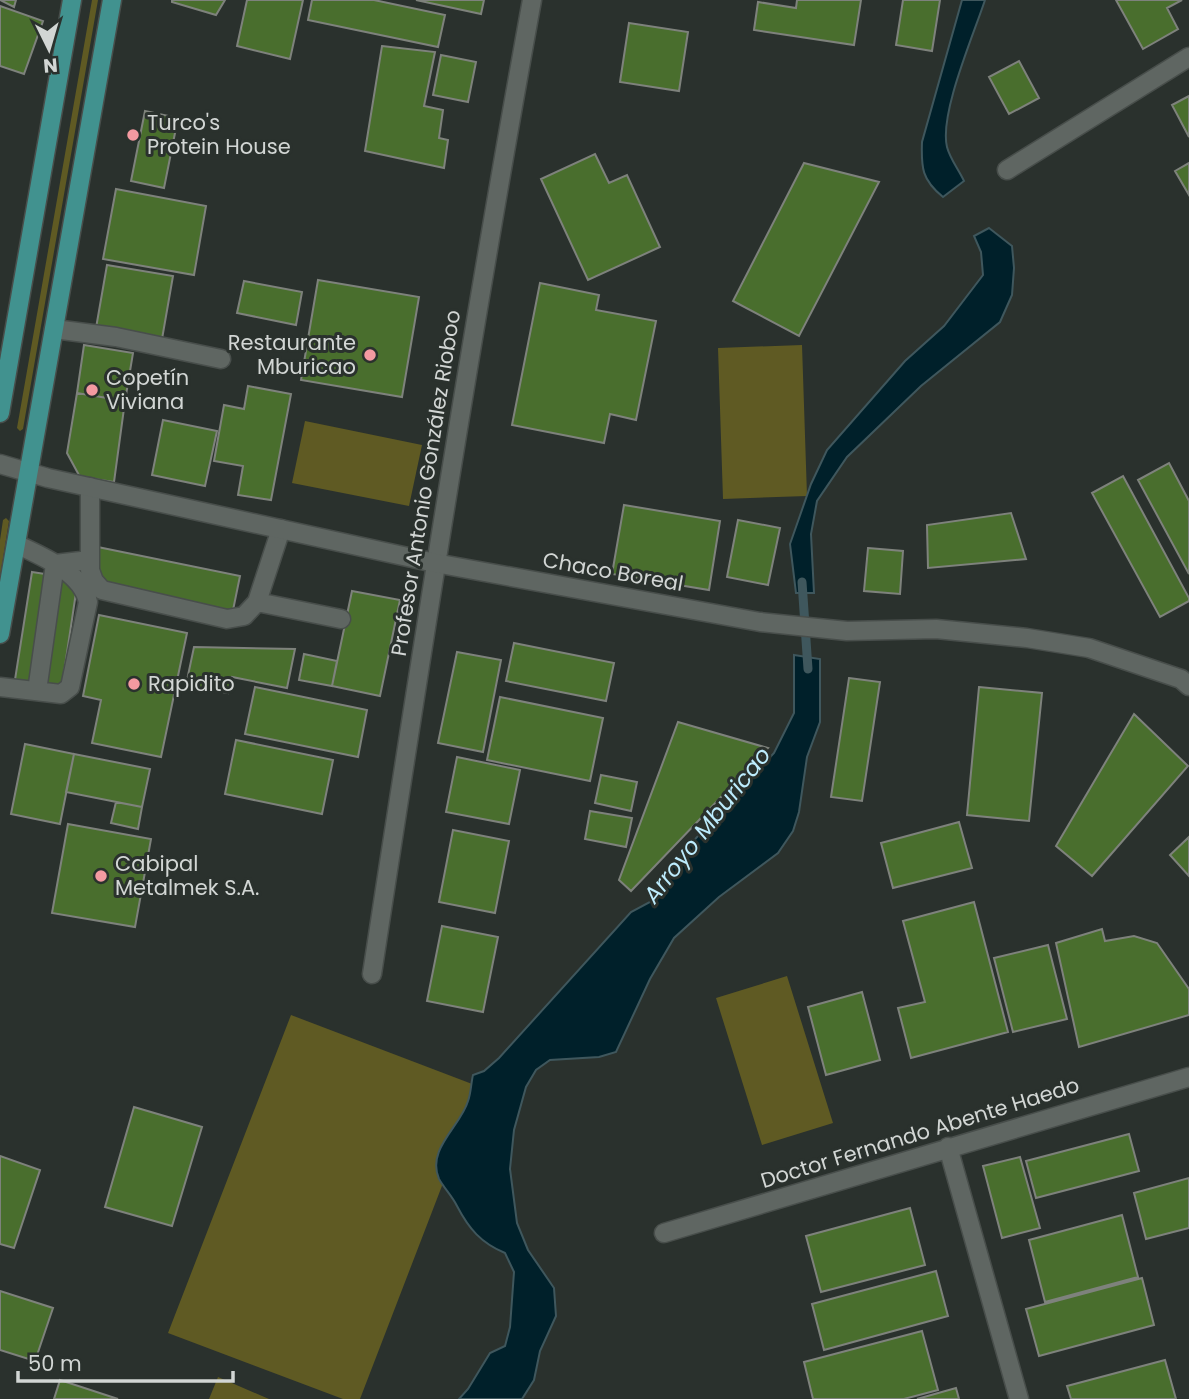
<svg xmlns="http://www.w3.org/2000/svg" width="1189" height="1399" font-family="Poppins,sans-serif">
  <rect width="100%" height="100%" fill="#2a312d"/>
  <path fill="#5f5a23" d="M92,0H98L23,429L20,431L17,428Z
    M802,345L807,496L723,499L718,348Z
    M305,421L422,445L409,506L292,483Z
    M6,518L9,521L0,577V540L3,520Z
    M787,976L833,1123L762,1145L716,998Z
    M291,1015L480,1087L360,1399H343L168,1333Z
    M218,1377L269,1399H209Z"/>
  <path fill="#00202a" stroke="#3f575d" stroke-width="2" d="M962,0H985C974,34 939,114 947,147C950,159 959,170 964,181L943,197C922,180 921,168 922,142Z
    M989,228L1012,246L1014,268L1012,295L1000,322L921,386L847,457L817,501L811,534L814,593H796L790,544L811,484L827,450L905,361L944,326L983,275L981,252L974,236Z
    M794,655L820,659V722L807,757L799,812L793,831L778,853L719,897L674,938L650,979L616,1052L599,1057L550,1060L536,1070L526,1087L514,1130L510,1169L517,1223L528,1250L554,1288L556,1316L540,1351L534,1380L522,1399H459L468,1389L490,1353L505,1346L510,1327L514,1272L505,1253C481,1243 469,1229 457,1206C452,1196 444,1188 439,1179C426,1149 461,1126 468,1101C471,1093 471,1083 473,1075L484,1071L499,1058L631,912L650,902L675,861L774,753L794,713Z"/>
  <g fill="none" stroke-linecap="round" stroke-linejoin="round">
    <path stroke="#3f575d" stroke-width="9" d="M802,582L808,669"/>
  </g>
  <path fill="#496e2d" stroke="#7e827c" stroke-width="2" d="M0,0H16L14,7Z
    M172,0H225L216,15L172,2Z
    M247,0H303L290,59L237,46Z
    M312,0H374L445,15L438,47L308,20Z
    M416,0H484L481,14Z
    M797,0H861L854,45L754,30L758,2L796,8Z
    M903,0H940L932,51L896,45Z
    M1116,0H1182L1167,8L1178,29L1143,49Z
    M0,6L43,21L24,74L0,66Z
    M629,23L688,32L679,91L620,82Z
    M382,46L435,52L424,106L443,110L439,138L448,140L444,168L365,151Z
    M441,55L476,62L468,102L433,95Z
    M1019,61L1039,98L1009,114L989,77Z
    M1189,96V137L1172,105Z
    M145,111L178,118L164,188L131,181Z
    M595,154L609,183L627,175L660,247L588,280L541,179Z
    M804,163L879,182L799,336L733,301Z
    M1189,163V195L1175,171Z
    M116,189L206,206L194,275L103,259Z
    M107,265L173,276L162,339L96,328Z
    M318,280L419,297L402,397L301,380Z
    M244,281L302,292L296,325L237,313Z
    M540,283L599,295L596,310L656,321L636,420L610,414L604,443L512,425Z
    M84,345L133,353L125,401L77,393Z
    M248,386L291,394L271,500L238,495L243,466L214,461L224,405L244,409Z
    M77,393L125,401L114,482L80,477L67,453Z
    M163,420L217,431L205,486L152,475Z
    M1169,463L1189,501V574L1138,480Z
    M1123,476L1189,598V601L1160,617L1092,493Z
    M624,505L720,521L709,590L612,574Z
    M1011,513L1026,559L928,568L927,525Z
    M738,520L780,528L768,585L727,577Z
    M88,545L240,576L231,620L79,589Z
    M868,548L903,551L900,594L864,591Z
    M32,572L78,579L61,693L14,686Z
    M352,591L400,600L380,696L332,686Z
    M99,615L187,633L161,757L92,743L101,700L83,696Z
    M514,643L614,663L606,701L506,681Z
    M194,647L295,649L287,688L232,677L228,693L186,685Z
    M457,652L501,660L483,752L438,743Z
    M304,654L337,661L332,686L299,680Z
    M849,678L880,682L862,801L831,797Z
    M255,687L367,710L358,757L245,734Z
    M979,687L1042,693L1029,821L967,815Z
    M500,697L603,718L590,781L487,760Z
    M1134,714L1188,766L1092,876L1056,846Z
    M678,722L768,748L631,891L619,880Z
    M236,740L333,760L322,814L225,794Z
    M25,744L74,754L60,824L11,814Z
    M74,754L150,769L142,807L66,792Z
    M457,757L520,770L509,824L446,812Z
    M601,775L637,782L631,811L595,803Z
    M116,802L142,807L138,829L111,823Z
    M590,811L632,818L626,847L585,839Z
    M959,822L972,868L893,888L881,843Z
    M68,824L151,839L135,927L52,913Z
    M453,830L509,841L495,913L439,902Z
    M1189,837V876L1170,855Z
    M974,902L1008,1032L911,1058L898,1008L925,1002L903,921Z
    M442,926L498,937L483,1012L427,1001Z
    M1102,929L1105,941L1134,936L1157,943L1189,989V1015L1079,1047L1056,943Z
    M1048,945L1067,1019L1013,1032L994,958Z
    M862,992L880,1060L826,1075L808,1007Z
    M134,1107L202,1127L172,1226L105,1207Z
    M1129,1134L1139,1171L1036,1198L1026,1161Z
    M0,1156L40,1170L14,1248L0,1244Z
    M1020,1157L1040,1228L1002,1238L983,1166Z
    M1189,1178V1228L1146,1239L1134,1193Z
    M910,1208L925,1265L821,1292L806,1236Z
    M1122,1215L1138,1277L1045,1302L1029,1240Z
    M936,1271L948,1316L824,1350L812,1304Z
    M1142,1278L1154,1325L1039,1356L1026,1309Z
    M0,1291L53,1308L35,1361L0,1350Z
    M922,1331L938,1390L904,1399H813L804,1362Z
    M1165,1360L1176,1399H1071L1067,1386Z
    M60,1380L118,1399H54Z
    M956,1388L959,1399H917Z"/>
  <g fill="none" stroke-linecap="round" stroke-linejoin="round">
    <g stroke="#484e4b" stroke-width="21">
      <path id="lane" d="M54,329L116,337L221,359
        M90,487V570L94,581L102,590L227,619L244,616L257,602L281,529
        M257,602L341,619
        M0,687L61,694L70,687L88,602C82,572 41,556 16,544
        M37,691L55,564L90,560"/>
    </g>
    <g stroke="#484e4b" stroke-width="21">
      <path id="street" d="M1007,170L1189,57
        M372,974C422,648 473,324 532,0
        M948,1147L1019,1399
        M664,1233L1189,1077"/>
    </g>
    <g stroke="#484e4b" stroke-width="21">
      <path id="secondary" d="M0,464L48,478L435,563L760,622L847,631L936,629L1027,638L1089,648L1181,679L1189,686"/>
    </g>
    <g stroke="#484e4b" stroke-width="21">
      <path id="primary" d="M0,413L72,0
        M0,634L112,0"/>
    </g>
    <use href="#lane" stroke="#5f6662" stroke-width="18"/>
    <use href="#street" stroke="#5f6662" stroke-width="18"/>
    <use href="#secondary" stroke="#5f6662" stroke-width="18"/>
    <use href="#primary" stroke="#41928f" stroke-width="18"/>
  </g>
  <g fill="#f49aa1" stroke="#2a312d" stroke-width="2.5">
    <circle cx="133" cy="135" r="7"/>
    <circle cx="370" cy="355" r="7"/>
    <circle cx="92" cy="390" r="7"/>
    <circle cx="134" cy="684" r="7"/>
    <circle cx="101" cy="876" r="7"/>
  </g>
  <g text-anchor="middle" stroke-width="6" stroke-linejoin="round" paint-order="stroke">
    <g font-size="21" fill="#d2d6d4" stroke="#2a312d" text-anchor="start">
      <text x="147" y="130">Turco's<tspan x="147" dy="24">Protein House</tspan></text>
      <text x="356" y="350" text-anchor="end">Restaurante<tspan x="356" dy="24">Mburicao</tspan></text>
      <text x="106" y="385">Copetín<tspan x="106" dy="24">Viviana</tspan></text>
      <text x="148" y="691">Rapidito</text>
      <text x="115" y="871">Cabipal<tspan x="115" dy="24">Metalmek S.A.</tspan></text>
    </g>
    <g font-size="21" fill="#d2d6d4" stroke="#2a312d">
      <text transform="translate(426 483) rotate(-81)" y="7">Profesor Antonio González Rioboo</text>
      <text transform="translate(613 572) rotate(10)" y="7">Chaco Boreal</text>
      <text transform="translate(920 1133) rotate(-17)" y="7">Doctor Fernando Abente Haedo</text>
    </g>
    <g font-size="23" font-style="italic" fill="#bdecfd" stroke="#2a312d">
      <text transform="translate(707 825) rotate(-52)" y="8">Arroyo Mburicao</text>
    </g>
  </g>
  <g transform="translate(49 49) rotate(175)" stroke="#2a312d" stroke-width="5" paint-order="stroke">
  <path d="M0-5L12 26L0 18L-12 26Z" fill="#d2d6d4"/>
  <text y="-10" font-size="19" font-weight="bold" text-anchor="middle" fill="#d2d6d4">N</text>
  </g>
  <path d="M18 1371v10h215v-10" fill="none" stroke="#d2d6d4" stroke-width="3.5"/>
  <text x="28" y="1371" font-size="21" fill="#d2d6d4" stroke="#2a312d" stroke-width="5" paint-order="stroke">50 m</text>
</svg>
